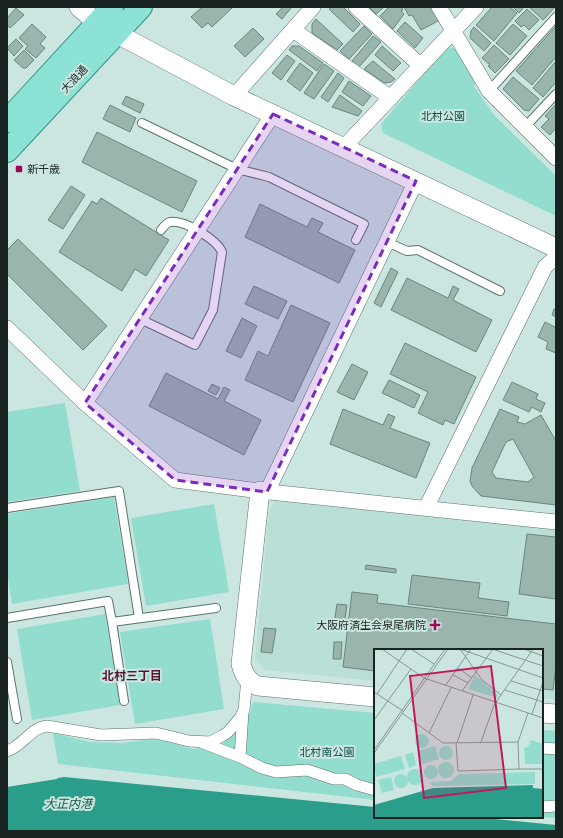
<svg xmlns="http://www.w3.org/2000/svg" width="563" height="838" font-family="'Open Sans','Noto Sans JP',sans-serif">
  <rect width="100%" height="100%" fill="#cbe6e0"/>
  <path fill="#badfd6" d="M276,501L556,529V700L542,698V650H375V681L265,670L255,660L269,510Z"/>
  <path fill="#92ddcd" d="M447,47L459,49L478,80L474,86L494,115L556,176V216L383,133L381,124Z
    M65,403L80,491L7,502V412Z
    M114,497L128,584L12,604L7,572V514Z
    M214,504L229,592L146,606L131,518Z
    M105,614L120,705L32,720L17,629Z
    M210,619L224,709L135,724L120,632Z
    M253,702L375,713V800L58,764L53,733L90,742L122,743L152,739L168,742L194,749L221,744L236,733L250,713Z
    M542,730L556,731V818L542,817Z"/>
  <path fill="#2b9d8b" d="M64,777L375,807V817H476L556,825V831H7V787L57,779L58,778Z"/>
  <path fill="#9ab4ae" stroke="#6b847e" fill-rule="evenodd" d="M202,7H233L212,27L208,23L202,28L191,17Z
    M283,7H292L282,19L276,14Z
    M331,7H343L360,24L353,32L329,9Z
    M369,7H384L376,14Z
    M389,7H401L403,10L401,11L404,14L393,29L380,16Z
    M404,7H432L440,20L421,30L412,15L409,16Z
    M492,7H510L517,13L494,41L476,25Z
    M513,7H524L519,13Z
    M529,7H555L543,20Z
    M16,8L24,15L10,28L7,25V18Z
    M527,9L539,20L529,30L524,25L521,27L515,21Z
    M316,19L343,44L337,50L312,33V24Z
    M405,22L423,38L415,48L397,31Z
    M32,24L46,37L40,44L45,48L36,58L25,49L28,46L19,38Z
    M513,24L527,36L510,55L496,43Z
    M364,26L372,34L349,59L340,51Z
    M556,26V57L532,85L516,71Z
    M474,27L491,43L484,51L470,38L471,31Z
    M253,28L264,39L245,57L234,46Z
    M373,36L381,42L359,67L352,61Z
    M16,39L23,46L14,56L7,48Z
    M494,45L509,59L495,73L488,66L490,65L482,58Z
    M292,46H299L323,63L317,71L289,50Z
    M382,46L401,63L393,71L375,55Z
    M24,50L34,60L26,68H23L14,60Z
    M287,55L295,61L281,80L272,73Z
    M373,61L395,79L391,82L384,83L364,69Z
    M556,61V82L543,97L533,88Z
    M300,63L313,73L300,91L287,81Z
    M324,64L334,71L314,99L304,93Z
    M338,73L344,78L328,102L321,97Z
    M513,77L539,99L529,111L524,110L503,89Z
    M349,81L371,96L363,106L342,92Z
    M340,95L362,111L358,116L332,107Z
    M126,96L144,104L140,113L122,104Z
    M556,104V128L550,135L541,127L549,119L545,116Z
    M110,105L136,118L130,132L103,119Z
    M97,132L197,181L182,212L82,162Z
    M71,186L85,195L63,229L48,220Z
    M101,198L169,240L146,276L135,269L122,291L59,252L92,201L97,204Z
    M260,204L307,227L312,218L323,223L318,232L355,250L339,283L245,237Z
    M18,239L107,326L83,350L7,274V250Z
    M391,268L398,272L381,307L374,303Z
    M407,278L448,298L453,286L459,289L453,300L492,320L476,352L391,310Z
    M254,286L287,301L278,319L245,304Z
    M291,305L330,323L293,402L245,380L258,351L268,356Z
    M554,309H556V317L552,315Z
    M242,318L257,326L241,358L226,351Z
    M545,322L555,327L556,325V353L546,349L548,342L538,337Z
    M405,343L476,377L454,424L445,420L443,425L418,413L428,392L390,374Z
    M352,364L368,372L354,400L337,392Z
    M166,373L218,399L224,387L230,390L224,401L261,420L244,455L149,406Z
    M389,380L420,395L414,408L382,393Z
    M512,382L538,394L536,399L545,403L541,412L532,407L529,412L503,400Z
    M212,384L220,388L216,395L208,391Z
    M343,409L383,425L388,414L395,417L390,428L430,443L416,478L330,444Z
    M500,409L519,417L517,422L525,424L541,415L556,441V505L481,496L472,486L470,481L472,468ZM513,439L534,477L528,482L496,478L492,472L506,442Z
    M527,534L556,537V599L519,594Z
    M366,565L396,569V573L365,569Z
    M412,575L480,583L478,598L509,602L507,616L408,604Z
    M352,592L378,595L377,603L556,624V667L553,690L542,689V650H375V671L343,667Z
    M337,604L347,605L344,625L334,624Z
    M264,628L276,629L272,653L261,652Z
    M334,642H342L341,659H333Z"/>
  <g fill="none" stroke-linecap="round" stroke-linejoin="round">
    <g stroke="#5b736d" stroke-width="10">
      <path id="service" d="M489,91L556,17
        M142,123L237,169L269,177L364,224L356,240
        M525,127L556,94
        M387,242L407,251L418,250L500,291
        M140,319L195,345L213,310L222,252C217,240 184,219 170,222C166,223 164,226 161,230
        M7,508L119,491L139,618
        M7,618L108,601L112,622L216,608
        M112,622L124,701
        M7,662L17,719"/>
    </g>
    <g stroke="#5b736d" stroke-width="12">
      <path id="pedestrian" d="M243,712L240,757L262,768L276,772L307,770L334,779H345L357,785L375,790
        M203,743L240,757
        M542,748L556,749
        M7,751C23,746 30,728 47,726L101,735L156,733L189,741L210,742L222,736L228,732L240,718L244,710L247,678
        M542,807L556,806"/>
    </g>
    <g stroke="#5b736d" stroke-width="16">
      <path id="minor" d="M356,7L421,66
        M439,7L489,91L556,158
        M293,30L391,98
        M234,96L313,7
        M344,147L476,7
        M7,328L85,403L175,480L260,491L556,522
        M85,403L273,114
        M267,492L416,181
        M426,508L545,267L556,257"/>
    </g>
    <g stroke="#5b736d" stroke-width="20">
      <path id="tertiary" d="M79,7L97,23L234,96L556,248
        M260,491L241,664C244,675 248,682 258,686L375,697
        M542,713L556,714"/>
    </g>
    <g stroke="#329384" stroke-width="24">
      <path id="primary" d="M7,121L112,7
        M7,151L141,7"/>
    </g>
    <use href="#service" stroke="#fff" stroke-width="8"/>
    <use href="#pedestrian" stroke="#fff" stroke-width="11"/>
    <use href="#minor" stroke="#fff" stroke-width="15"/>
    <use href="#tertiary" stroke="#fff" stroke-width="19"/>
    <use href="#primary" stroke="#8ce2d5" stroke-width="22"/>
  </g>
  <path fill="#7b2cbf" fill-opacity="0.2" stroke="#7b2cbf" stroke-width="3" stroke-dasharray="8 5" stroke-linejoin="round" d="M273,114L416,181L267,492L175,480L85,403Z"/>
  <g fill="#9d0752" stroke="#cbe6e0" stroke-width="1.5">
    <rect x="15" y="165" width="8" height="8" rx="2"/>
    <path d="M433 619h4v4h4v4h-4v4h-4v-4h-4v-4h4z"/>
  </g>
  <g text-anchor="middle" stroke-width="4" stroke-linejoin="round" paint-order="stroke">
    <g font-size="11" fill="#192321" stroke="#cbe6e0">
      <text transform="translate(74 79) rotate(-47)" y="4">大浪通</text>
    </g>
    <g font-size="11" fill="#114f46" stroke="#cbe6e0">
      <text x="443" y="120">北村公園</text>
      <text x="327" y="756">北村南公園</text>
    </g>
    <g font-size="11" fill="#192321" stroke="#cbe6e0" text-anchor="start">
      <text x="27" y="173">新千歳</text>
      <text x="426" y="629" text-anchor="end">大阪府済生会泉尾病院</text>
    </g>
    <g font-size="12" font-weight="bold" fill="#581630" stroke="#cbe6e0">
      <text x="132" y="680">北村三丁目</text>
    </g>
    <g font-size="12" font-style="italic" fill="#165349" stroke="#cbe6e0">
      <text x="68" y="808">大正内港</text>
    </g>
  </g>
  <g transform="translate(374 649)">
    <rect width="169" height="169" fill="#cbe6e0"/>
    <path d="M101,26L124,46V49L94,40ZM41 92a7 7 0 1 1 14 0a7 7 0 1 1-14 0ZM157,91L169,95V115H151L150,99L154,98ZM65 104a7 7 0 1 1 14 0a7 7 0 1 1-14 0ZM61,97L65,110L48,115L44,102ZM39,103L42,116L35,119L31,106ZM27,107L31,120L2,128L0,115ZM64 121a8 8 0 1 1 16 0a8 8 0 1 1-16 0ZM50 123a7 7 0 1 1 14 0a7 7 0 1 1-14 0ZM33 128a8 8 0 1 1 16 0a8 8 0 1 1-16 0ZM161,123V135L58,137L56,133L77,132L85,125ZM20 132a7 7 0 1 1 14 0a7 7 0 1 1-14 0ZM17,128L20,141L8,144L4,131Z" fill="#92ddcd"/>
    <path d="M159,136V139L169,140V169H0V156L59,139Z" fill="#2b9d8b"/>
    <path fill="none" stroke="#849894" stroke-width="1" d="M8,0L50,29L169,69M37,0L60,15M86,0L169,29M86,0L108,31L127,46M118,0L169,17M150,0L169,7M84,19L98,29M79,26L94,34M137,32L169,42M71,37L97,0M131,41L169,53M88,42L119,0M0,43L29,62M3,45L33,0M28,64L69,94L144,93M154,64L144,93L145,120H169M158,65L169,33M0,71L37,20M55,84L77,39M107,93L120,56L159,0M82,94L84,122L145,120M83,94L99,46M0,101L71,0M0,104L74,0"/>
    <path fill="#c2185b" fill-opacity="0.15" stroke="#c2185b" stroke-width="2" d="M117,17L132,139L50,149L36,27Z"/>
    <rect width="169" height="169" fill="none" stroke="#192321" stroke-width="2"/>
  </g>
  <rect width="563" height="838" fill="none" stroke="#192321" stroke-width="16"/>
</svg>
